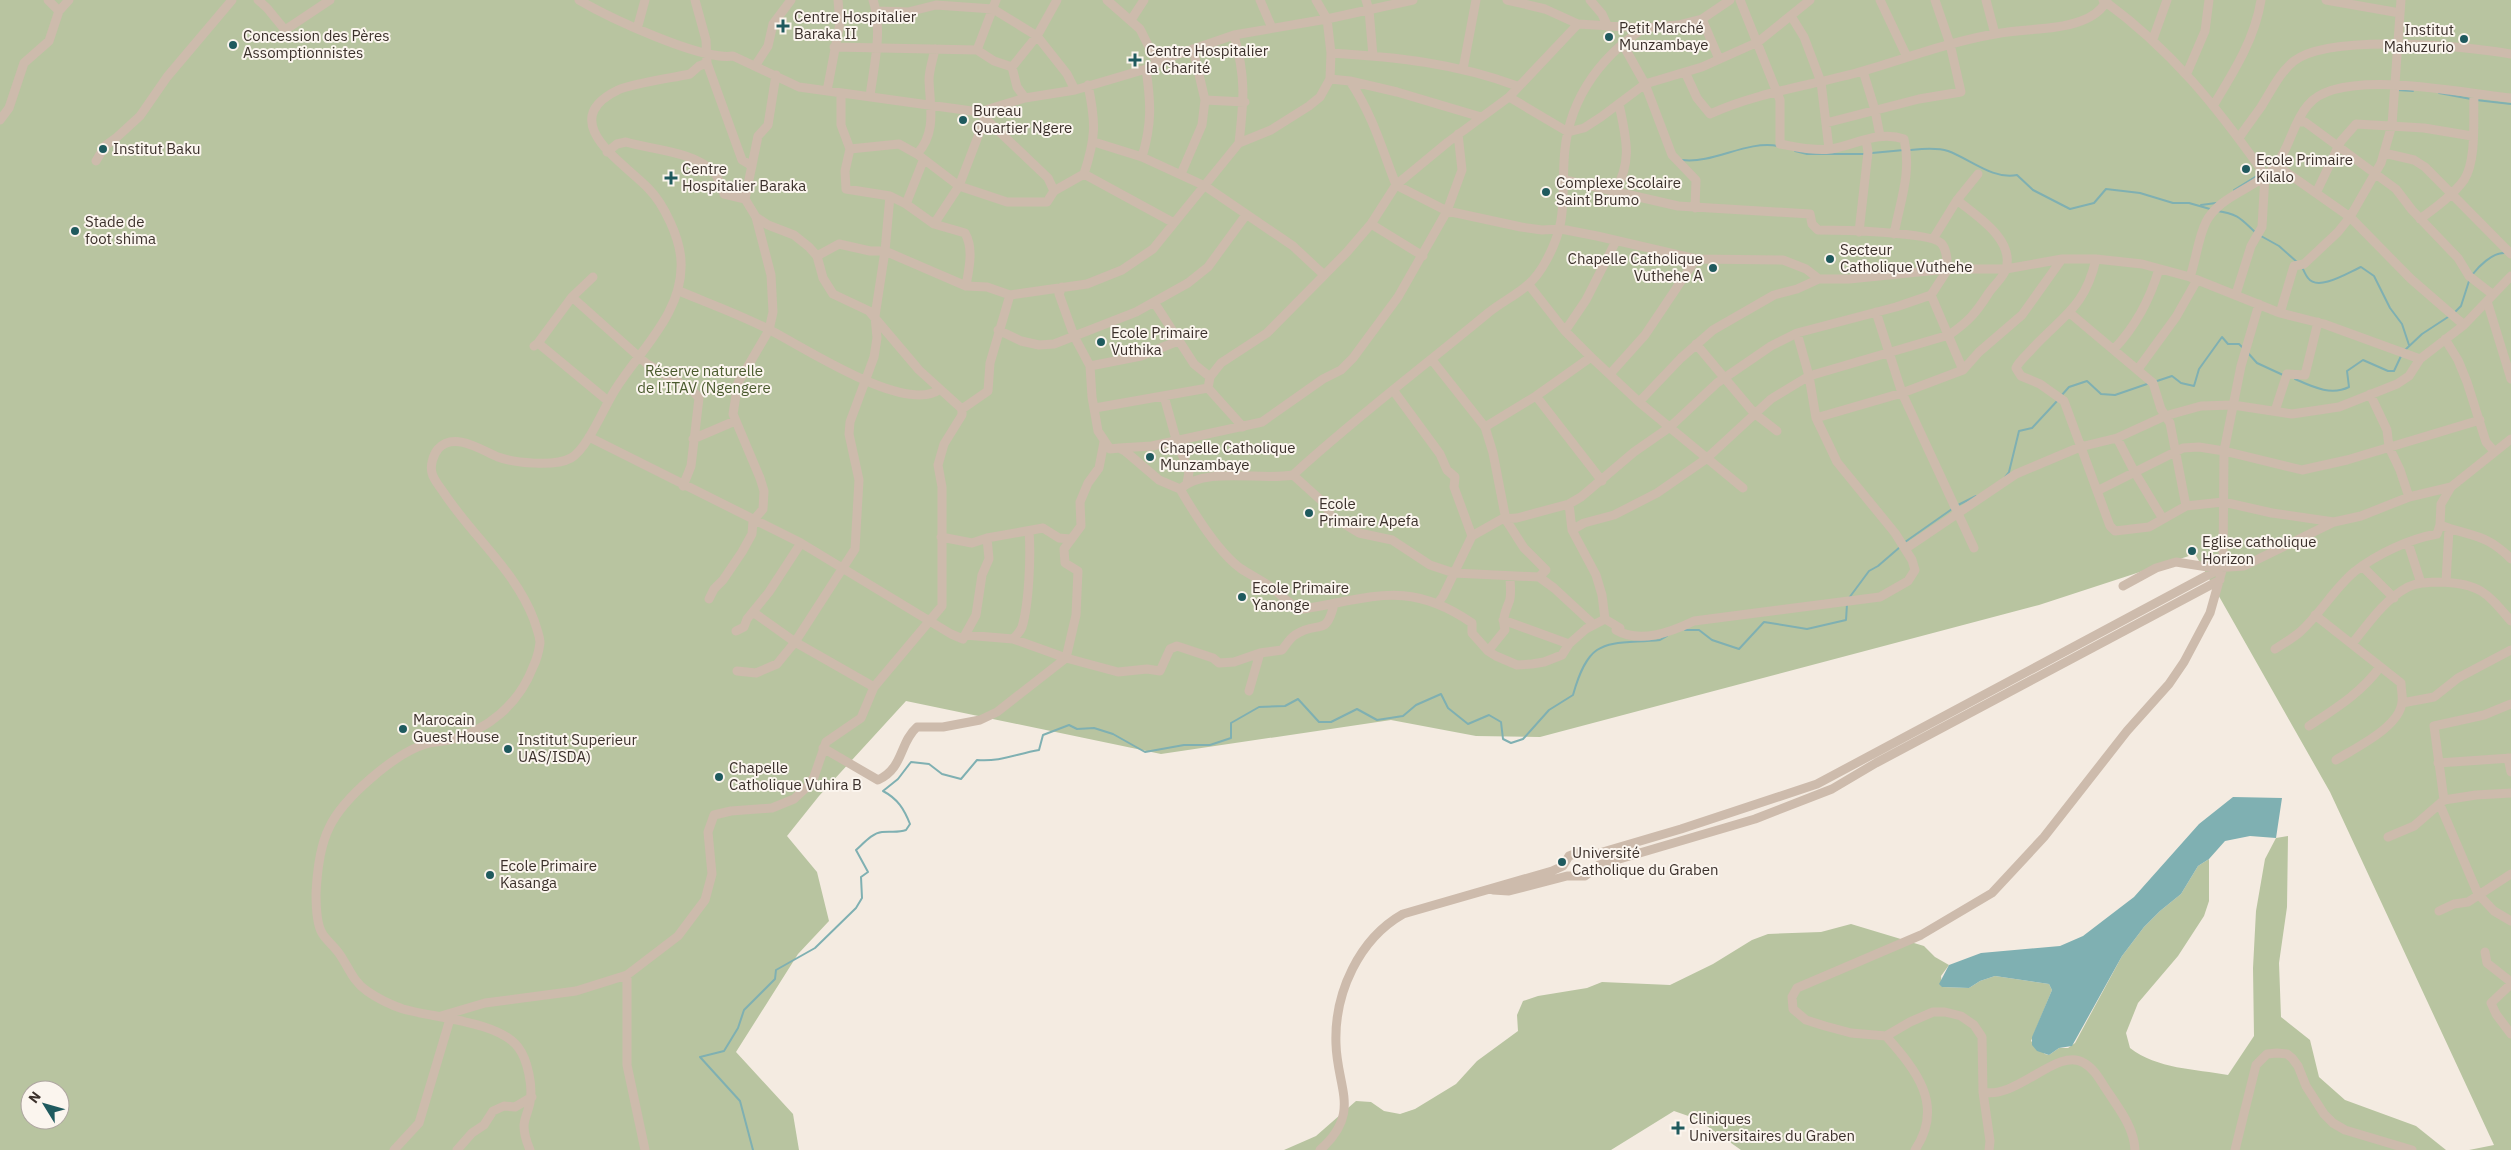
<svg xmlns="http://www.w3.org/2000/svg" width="2511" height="1150" font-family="'IBM Plex Sans',sans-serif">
  <rect width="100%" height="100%" fill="#f4ebe1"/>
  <path fill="#b8c4a0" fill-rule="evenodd" d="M0,0H2511V1150H2469L2494,1145L2330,792L2195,554L2039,605L1540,737L1476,736L1391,720L1161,754L906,701L819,796L787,836L817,872L829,921L798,954L736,1052L793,1114L799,1150H0ZM30,1090H60V1120H30Z
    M2288,836L2287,907L2279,963L2281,1017L2310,1040L2319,1077L2345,1100L2416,1126L2446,1150H1741L1697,1119L1674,1111L1611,1150H1284L1316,1136L1356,1101L1371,1102L1384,1111L1400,1114L1415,1109L1456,1084L1477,1061L1518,1031L1517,1015L1523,1001L1538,996L1587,988L1602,982L1670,985L1713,964L1752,940L1768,934L1821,932L1851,924L1924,946L1935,957L1949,965L1941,976L1942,987L1969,988L1980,981L1995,976L2049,984L2052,990L2031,1041L2045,1054L2049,1055L2059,1048H2068L2075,1043L2122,956L2144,927L2160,911L2181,894L2198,866L2209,859V901L2204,916L2178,956L2138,1003L2126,1033L2130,1048C2157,1069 2195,1069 2228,1075L2254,1036L2253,968L2256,911L2265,859L2276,838Z"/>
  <path fill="#7fb0b2" d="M2233,797L2282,798L2276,838L2250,836L2225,841L2209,859L2198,866L2181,894L2160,911L2144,927L2122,956L2072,1046L2059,1048L2049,1055L2037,1051L2032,1045V1037L2052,990L2049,984L1995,976L1980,981L1969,988L1942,987L1939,984L1949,965L1981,953L2060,946L2083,936L2134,897L2199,824Z"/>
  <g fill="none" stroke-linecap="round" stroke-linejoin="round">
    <path stroke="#7fb0b2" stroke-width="2" d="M2397,90L2413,91
      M2439,93L2471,99
      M2476,100L2511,104
      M1909,150C1921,149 1936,147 1948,151C1970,159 1993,180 2017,175L2033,190L2070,209L2094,203L2106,189L2140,193L2173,203H2189L2210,209
      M1795,151L1807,154H1864
      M1872,153L1904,150
      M1682,160C1714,164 1746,140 1778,146
      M2234,190L2260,174
      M2201,205L2216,203
      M2217,211C2238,214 2240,218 2255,232
      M2261,236L2279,246L2297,262
      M2302,267C2304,271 2306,276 2308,278C2318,292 2349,272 2361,267L2374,276L2390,308L2402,324L2409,345
      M2472,275C2479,266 2492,253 2504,253
      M2454,313L2461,306L2469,281
      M2405,350L2422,334L2448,317
      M2248,353L2257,363L2283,375
      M2295,379C2313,387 2331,396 2349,387L2347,371L2363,360L2388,371H2394L2401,356
      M2157,381L2172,376L2181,383L2194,386L2199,369L2222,337L2228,344H2239L2243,348
      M2061,396L2069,387L2087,381L2101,394L2115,395L2147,384
      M2005,477L2009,472L2019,431L2032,428L2058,400
      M1958,505L1976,496
      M1905,542L1952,509
      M1849,598L1869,571L1878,566L1900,547
      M1685,630H1699L1712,640L1739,649L1764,622L1807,629L1846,620L1847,604
      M700,1057L724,1051L738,1028L744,1010L775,979L776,970L815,948L856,908L862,898L861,877L868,872L856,850C864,843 872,833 882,832C891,831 898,833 906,830L910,824C904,809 898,799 883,791L898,779L911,762L929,764L942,774L961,779L977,760C1000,762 1016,754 1039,750L1043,735L1069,725L1077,729L1094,728L1113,734L1145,752L1184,745H1210L1231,738V723L1259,707L1285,706L1298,699L1319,722H1331L1357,709L1377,720L1403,716L1416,705L1441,694L1448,708L1468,724L1489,715L1501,722L1503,739L1511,743L1523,739L1549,710L1573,695C1590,635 1606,645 1660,640L1667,636
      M700,1057L740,1101L753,1150"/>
    <path stroke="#cdbbac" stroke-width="9" d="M48,0L59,11
      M258,0L267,8L285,30L330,0
      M579,0C608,17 701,61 733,56L799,87L979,112L1025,98L1075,90L1146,69L1176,55L1234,35L1327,19L1413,0
      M1107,0L1140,29L1157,63
      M1260,0L1272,28
      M1366,0L1369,10L1373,56
      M1507,0L1545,9L1578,24L1644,28L1678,25L1702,19L1730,0
      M1590,0L1602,14L1608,27
      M1740,0L1780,100V144C1797,147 1814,151 1831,149C1855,145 1879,130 1904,139C1912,172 1900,202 1894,234
      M1880,0L1907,57
      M1986,0L1995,34
      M2103,0C2171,49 2217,107 2265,175L2262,227L2251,246L2236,294
      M2326,0L2400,13
      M877,11L908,12L936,5L993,9L1037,36L1067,74L1075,90
      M1791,16L1804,37L1821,82L1829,149
      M1702,19L1719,59
      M1131,20L1144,0
      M637,29L645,0
      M1234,35C1246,78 1244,99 1239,143
      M2153,39L2167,0
      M1622,43L1645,84L1672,155L1696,180L1695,208
      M834,47L977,50L994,61L1012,67L1017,87L1025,98
      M977,50L996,0
      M1331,53C1395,57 1456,63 1517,86
      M707,63L742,160L752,166
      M755,66L768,46L773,24L791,0
      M1012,67L1037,36L1057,0
      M1463,69L1476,0
      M1863,71L1875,110L1880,136
      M1685,72L1697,98L1710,114C1756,93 1807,86 1856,73C1902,60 1948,42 1995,34C2024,28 2054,31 2081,21C2092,17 2102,10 2107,0
      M2187,73L2205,31L2209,0
      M1330,79L1350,81L1397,92L1481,117
      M1350,81C1373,116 1381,146 1396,185L1447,211L1521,227L1542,230L1561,229L1597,236L1696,259L1783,260L1806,269L1819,279H1849L1948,269H2006L2062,259H2096L2142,264L2190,277L2280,313L2324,324L2420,359L2464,325L2511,276
      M827,91L840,23L838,0
      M841,93V125L850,149L845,171L846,189L890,196L906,204L934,224L965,233C974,249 969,268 966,286
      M870,96C874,65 883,30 873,0
      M1509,97L1568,132L1584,128L1601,117L1645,84L1702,67L1758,42L1810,0
      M1205,100L1245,102
      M2213,106C2233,73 2255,39 2261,0
      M985,118L1048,178L1054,191
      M0,120L9,108L24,63L49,41L59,11L69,0
      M2298,122H2305L2396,189L2412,210L2458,258L2469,276L2492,294
      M1826,123L1919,99L1961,92L1950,44L1935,0
      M2239,138C2246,127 2254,117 2261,107C2271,91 2280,72 2294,61C2330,33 2466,46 2511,54
      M1094,142L1142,157L1205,186L1293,246L1323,274
      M850,149L899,144L917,154L959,186L1007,202H1047L1054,191L1084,174C1096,137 1096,123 1088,85
      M607,152L617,144L626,142C653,150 693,151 714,172C719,178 721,187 724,194L745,199L756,217L768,225L794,235L809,247L817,256L823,278L833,294L869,311L919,370L962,409
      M2384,153L2414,160L2425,167L2511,254
      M917,154C937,133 930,106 929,80C929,70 933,59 935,49
      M1142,157C1152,124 1151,103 1146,69
      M96,161L105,146L116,138L140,116L167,77L232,0
      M2276,165L2350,217L2411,279L2464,325
      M1084,174L1174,223
      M1181,174L1202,125L1205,100L1193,49
      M1615,192C1633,159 1626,139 1619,104
      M2316,193L2341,141L2356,124L2424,128L2472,136
      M745,199L758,136L768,125L776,75
      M906,204L923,161
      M2420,219C2435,208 2453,195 2464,180C2477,160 2473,118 2474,95
      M934,224L959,186L985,118L979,112
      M1371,224L1423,256
      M1859,232L1868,152L1866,140
      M1933,239L1957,200L1978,174
      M817,256L839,244L870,251H885L966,286L987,287L1010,295L1087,284L1122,270L1153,249L1239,143L1271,130L1309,106L1320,97L1330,79L1331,53L1327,19L1316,0
      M2096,259C2085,308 2062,316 2031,350C2026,356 2019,361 2016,368L2021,376L2040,384L2064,401L2110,526L2115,531L2149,527L2186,506L2223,502L2272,513L2334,522
      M2190,277C2196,260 2198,238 2206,222C2220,194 2258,189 2276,165C2290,147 2293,122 2308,105C2339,66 2465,94 2511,98
      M1529,285L1565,331L1591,357L1639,402L1743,488
      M1062,287L1059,294L1074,336L1090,366L1092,397L1098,431L1110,449L1119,448L1125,451L1159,480L1180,489C1206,466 1260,481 1293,475C1355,418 1423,367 1488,313C1512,294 1530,291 1546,261C1567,223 1562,202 1564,162C1566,104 1597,59 1644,28
      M679,291C708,303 738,314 766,328C801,345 906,416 940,389
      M1931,295L1963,370
      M572,297L647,364L693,391L699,398L691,466L683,486
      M2487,301L2511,379
      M1154,302L1194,364L1210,377L1208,388L1243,427
      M1876,312L1902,393L1974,548
      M2280,313L2294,266L2304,264L2338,232L2350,217L2381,163L2392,125L2401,0
      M2071,314L2153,383L2161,409L2170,423L2186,506
      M998,330L1021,341L1039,345L1054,344L1136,312L1188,283L1208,267L1246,215
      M1565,331L1586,300L1616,241
      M2445,339L2458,360L2467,382L2486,442L2494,451
      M538,343L608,401
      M1696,344L1754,413L1777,431
      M534,346L538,343L572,297L593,277
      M2114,349C2136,326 2150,299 2159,269
      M1432,360L1485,427L1493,453L1506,520L1524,548L1546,570L1539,577
      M1090,366L1141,356L1178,341
      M2138,369L2176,317L2197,280
      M1610,374L1645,335L1696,259
      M1210,377L1221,363L1267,333L1347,252L1371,224L1396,185L1448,142L1509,97L1578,24
      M1393,390L1440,454L1447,470L1455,477L1454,487L1472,536
      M2370,394L2387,430L2389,447L2400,470L2409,497
      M1164,396L1176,439L1189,472L1187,483
      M1536,396L1602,481
      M1639,402L1681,358L1713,330L1774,295L1797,289L1819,279
      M1095,408L1208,388
      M2275,411L2287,374L2305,375L2318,322
      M1816,418L1902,393L1963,370L1979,352L2022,315L2062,259
      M1485,427L1536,396L1591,357
      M589,437L801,543L951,634L963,639L965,635L1013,639L1066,658L1118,672L1147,669L1160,671L1170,649L1177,646L1213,658L1219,663L1234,662L1260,653L1282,650C1286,645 1290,638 1295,635C1318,619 1326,639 1334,604
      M2117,438L2134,471L2163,519
      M693,439L735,421
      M2511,439L2451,487L2441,504L2440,525C2471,537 2486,533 2511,559
      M1119,448L1152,446L1262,422L1323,379L1341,370L1353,358L1398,297L1447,211L1462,170L1458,134
      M1293,475L1324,503L1331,516L1359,533L1392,540L1430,565L1454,573L1539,577L1554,588L1593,624
      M1180,489C1194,513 1217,551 1240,568C1250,575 1262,580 1272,588C1283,596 1290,606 1303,609C1373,598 1408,579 1472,623V633L1488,651L1496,656L1517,665L1532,664L1544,662L1562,655L1569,644L1586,629L1605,619L1620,628L1616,630C1640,644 1671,632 1694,621L1880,597L1908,581L1915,570L1912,560L1895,533L1837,462L1829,445L1816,418L1809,376L1797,333
      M2097,491L2183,448L2199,447L2224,451L2302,470L2347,460L2480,420
      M1569,504L1572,530L1596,575L1602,595L1605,619
      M1572,530L1584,523L1614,515L1657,493L1706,459L1771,399L1809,376L1949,335C1968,322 1976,313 1988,294C1993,286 2004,277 2006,269C2015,239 1975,215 1957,200
      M941,537L972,543L987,538L1043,528L1059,538L1070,539
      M2408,543L2421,583
      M1905,549L2016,474L2080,447L2117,438L2165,416L2201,406L2233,405L2292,414L2339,407L2397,384L2409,376L2420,359
      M2362,566L2394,598
      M2446,582L2449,529
      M2123,586L2156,568L2176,562L2214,568L2244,566L2334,522L2361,516L2409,497L2451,487
      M709,599L714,589L723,580L742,552L752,534L753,521L763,509L764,491L760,478L733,414L738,383L769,330L773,312L771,275L756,217
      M1438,603L1443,596L1472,536L1502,519L1517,518L1569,504L1581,497L1634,452L1670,427L1717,383L1771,346L1797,333L1896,307L1931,295L1948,269C1947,261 1947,249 1941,243C1929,232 1839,230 1818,230L1812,224L1810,214L1678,206L1565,180
      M753,612L795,642L874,687
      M2315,615L2401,683C2401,689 2403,696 2402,702C2400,727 2355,748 2336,760
      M1503,620L1569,644
      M736,631L744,627L747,619L769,592L801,543
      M965,635L976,615L982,575L989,559L987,538
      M1013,639C1016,636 1020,632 1022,627C1029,604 1031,555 1029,531
      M2352,644C2368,624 2385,599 2408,587C2418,582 2431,582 2442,582C2481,584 2487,593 2511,621
      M2275,649C2283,644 2293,638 2300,632C2320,614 2334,589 2354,572C2377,554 2409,539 2437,534L2440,525
      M1488,651L1505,630C1502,618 1505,613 1509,602C1512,596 1510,585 1510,577
      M737,671L756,673L777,664L795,642L855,549L859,480L849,434L850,422L874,357L877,338L875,316L885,251L890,196
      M1249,691L1260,653
      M2402,703L2434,697L2458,678L2511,650
      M2309,726C2336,708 2361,693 2380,667
      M823,748L878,780C904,768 899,743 917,727H943L980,720L997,712L1066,658L1076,615L1078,571L1065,563L1064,549L1081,526L1080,502L1088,483L1099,468L1104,442
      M2508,758L2511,772
      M2438,763L2511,758
      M2444,800L2476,795L2511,793
      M2440,805L2478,894L2494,911L2511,921
      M2388,837L2414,826L2444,800L2434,726L2484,715L2511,704
      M1493,890L1509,891L1567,876H1585L1599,865L1755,819L1832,789L1876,763L2220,580
      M2439,911L2454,904L2468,902L2511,874
      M2485,952L2487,963L2511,982
      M627,975V1065L645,1150
      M2511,984L2491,1003L2496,1014L2511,1034
      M441,1016L485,1003L576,991L627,975L678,936L705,900L712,874L708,832L714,815L731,811L772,808L794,799L807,787L814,777L826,742L861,718L874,687L942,606V487L938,465L944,444L962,415V409L988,391L990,363L1010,295
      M1886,1036C1916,1070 1945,1105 1915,1150
      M1983,1092C2017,1100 2058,1046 2084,1063C2095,1069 2101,1082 2108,1092C2120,1110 2134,1128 2135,1150
      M394,1150L419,1123L450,1019
      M457,1150L472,1133L484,1125L493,1111L504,1106L515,1107L532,1097
      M530,1150C527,1143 524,1134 524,1126C524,1118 529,1110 530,1102C533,1087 528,1060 518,1047C498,1021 434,1018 403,1009C391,1005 377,998 367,991C352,981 348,965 338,952C333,945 326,940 322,933C316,923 316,904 316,893C317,874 320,846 329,828C342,799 395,753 426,744C434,741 442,742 450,740C488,730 519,704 533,667C536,661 539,650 540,643C540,636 536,627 534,620C515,570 473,537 444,493C440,487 433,479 432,473C430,466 433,455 438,449C454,431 481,450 498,457C514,463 555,467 571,458C588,448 604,407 615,390C640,350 684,312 681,261C680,238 664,204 648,188C624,163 554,121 618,90C634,83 672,78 690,74L699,66L707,63L706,40L695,0
      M1320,1150C1362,1113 1337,1088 1336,1044C1334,993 1359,939 1403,914L1552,871L1563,866L1569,856L1577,853L1596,854L1681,829L1817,784L2223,567
      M1989,1150L1990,1141L1983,1092L1982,1037L1974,1025L1961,1016L1945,1012H1933L1910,1022L1886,1036L1851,1033L1825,1026L1806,1020L1793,1009L1792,997L1797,988L1921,935L1992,893L2044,837L2127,731L2169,684L2184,662L2210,613L2223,567L2224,451L2241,366L2259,304
      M2235,1150L2256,1065L2267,1054L2277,1053L2287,1054L2292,1058L2298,1066L2306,1086L2324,1114L2333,1123L2345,1130L2412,1150"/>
  </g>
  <g fill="#1f5a5e" stroke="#fbf5ee" stroke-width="2">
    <path d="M780.5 18.5h5v5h5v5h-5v5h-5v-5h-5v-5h5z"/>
    <circle cx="1609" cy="37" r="5"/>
    <circle cx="2464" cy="39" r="5"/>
    <circle cx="233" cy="45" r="5"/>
    <path d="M1132.5 52.5h5v5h5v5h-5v5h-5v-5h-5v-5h5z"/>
    <circle cx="963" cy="120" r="5"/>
    <circle cx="103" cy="149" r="5"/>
    <circle cx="2246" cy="169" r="5"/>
    <path d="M668.5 170.5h5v5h5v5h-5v5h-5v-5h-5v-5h5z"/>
    <circle cx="1546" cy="192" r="5"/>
    <circle cx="75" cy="231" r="5"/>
    <circle cx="1830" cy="259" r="5"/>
    <circle cx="1713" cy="268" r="5"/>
    <circle cx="1101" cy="342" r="5"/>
    <circle cx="1150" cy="457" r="5"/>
    <circle cx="1309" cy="513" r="5"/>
    <circle cx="2192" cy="551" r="5"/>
    <circle cx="1242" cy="597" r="5"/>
    <circle cx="403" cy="729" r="5"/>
    <circle cx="508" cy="749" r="5"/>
    <circle cx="719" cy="777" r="5"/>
    <circle cx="1562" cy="862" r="5"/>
    <circle cx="490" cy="875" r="5"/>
    <path d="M1675.5 1120.5h5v5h5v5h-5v5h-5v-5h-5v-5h5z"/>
  </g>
  <g text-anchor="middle" stroke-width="4" stroke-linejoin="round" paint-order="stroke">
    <g font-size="15" fill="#3b302b" stroke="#fbf5ee" text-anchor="start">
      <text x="794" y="22">Centre Hospitalier<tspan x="794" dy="17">Baraka II</tspan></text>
      <text x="1619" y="33">Petit Marché<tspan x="1619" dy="17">Munzambaye</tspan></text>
      <text x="2454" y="35" text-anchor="end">Institut<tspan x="2454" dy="17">Mahuzurio</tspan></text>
      <text x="243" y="41">Concession des Pères<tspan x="243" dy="17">Assomptionnistes</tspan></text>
      <text x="1146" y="56">Centre Hospitalier<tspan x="1146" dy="17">la Charité</tspan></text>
      <text x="973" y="116">Bureau<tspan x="973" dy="17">Quartier Ngere</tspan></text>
      <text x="113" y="154">Institut Baku</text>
      <text x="2256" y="165">Ecole Primaire<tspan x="2256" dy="17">Kilalo</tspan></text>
      <text x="682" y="174">Centre<tspan x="682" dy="17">Hospitalier Baraka</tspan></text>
      <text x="1556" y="188">Complexe Scolaire<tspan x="1556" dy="17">Saint Brumo</tspan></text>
      <text x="85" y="227">Stade de<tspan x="85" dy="17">foot shima</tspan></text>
      <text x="1840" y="255">Secteur<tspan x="1840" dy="17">Catholique Vuthehe</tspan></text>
      <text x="1703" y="264" text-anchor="end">Chapelle Catholique<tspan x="1703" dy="17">Vuthehe A</tspan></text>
      <text x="1111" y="338">Ecole Primaire<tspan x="1111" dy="17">Vuthika</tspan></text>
      <text x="1160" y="453">Chapelle Catholique<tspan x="1160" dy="17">Munzambaye</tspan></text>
      <text x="1319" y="509">Ecole<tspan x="1319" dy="17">Primaire Apefa</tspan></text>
      <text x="2202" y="547">Eglise catholique<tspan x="2202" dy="17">Horizon</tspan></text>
      <text x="1252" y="593">Ecole Primaire<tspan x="1252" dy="17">Yanonge</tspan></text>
      <text x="413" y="725">Marocain<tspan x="413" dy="17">Guest House</tspan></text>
      <text x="518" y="745">Institut Superieur<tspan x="518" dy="17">UAS/ISDA)</tspan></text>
      <text x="729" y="773">Chapelle<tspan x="729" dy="17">Catholique Vuhira B</tspan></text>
      <text x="1572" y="858">Université<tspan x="1572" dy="17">Catholique du Graben</tspan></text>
      <text x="500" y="871">Ecole Primaire<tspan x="500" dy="17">Kasanga</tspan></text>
      <text x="1689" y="1124">Cliniques<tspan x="1689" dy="17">Universitaires du Graben</tspan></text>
    </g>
    <g font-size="15" fill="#4a5a2e" stroke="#fbf5ee">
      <text x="704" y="376">Réserve naturelle<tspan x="704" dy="17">de l'ITAV (Ngengere</tspan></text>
    </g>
  </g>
  <g transform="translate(45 1105) rotate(307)"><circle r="24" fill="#fbf5ee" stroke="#aea6a0"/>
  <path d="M0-4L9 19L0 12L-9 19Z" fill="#1f5a5e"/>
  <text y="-8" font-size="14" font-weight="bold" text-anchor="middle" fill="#3b302b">N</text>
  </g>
</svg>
